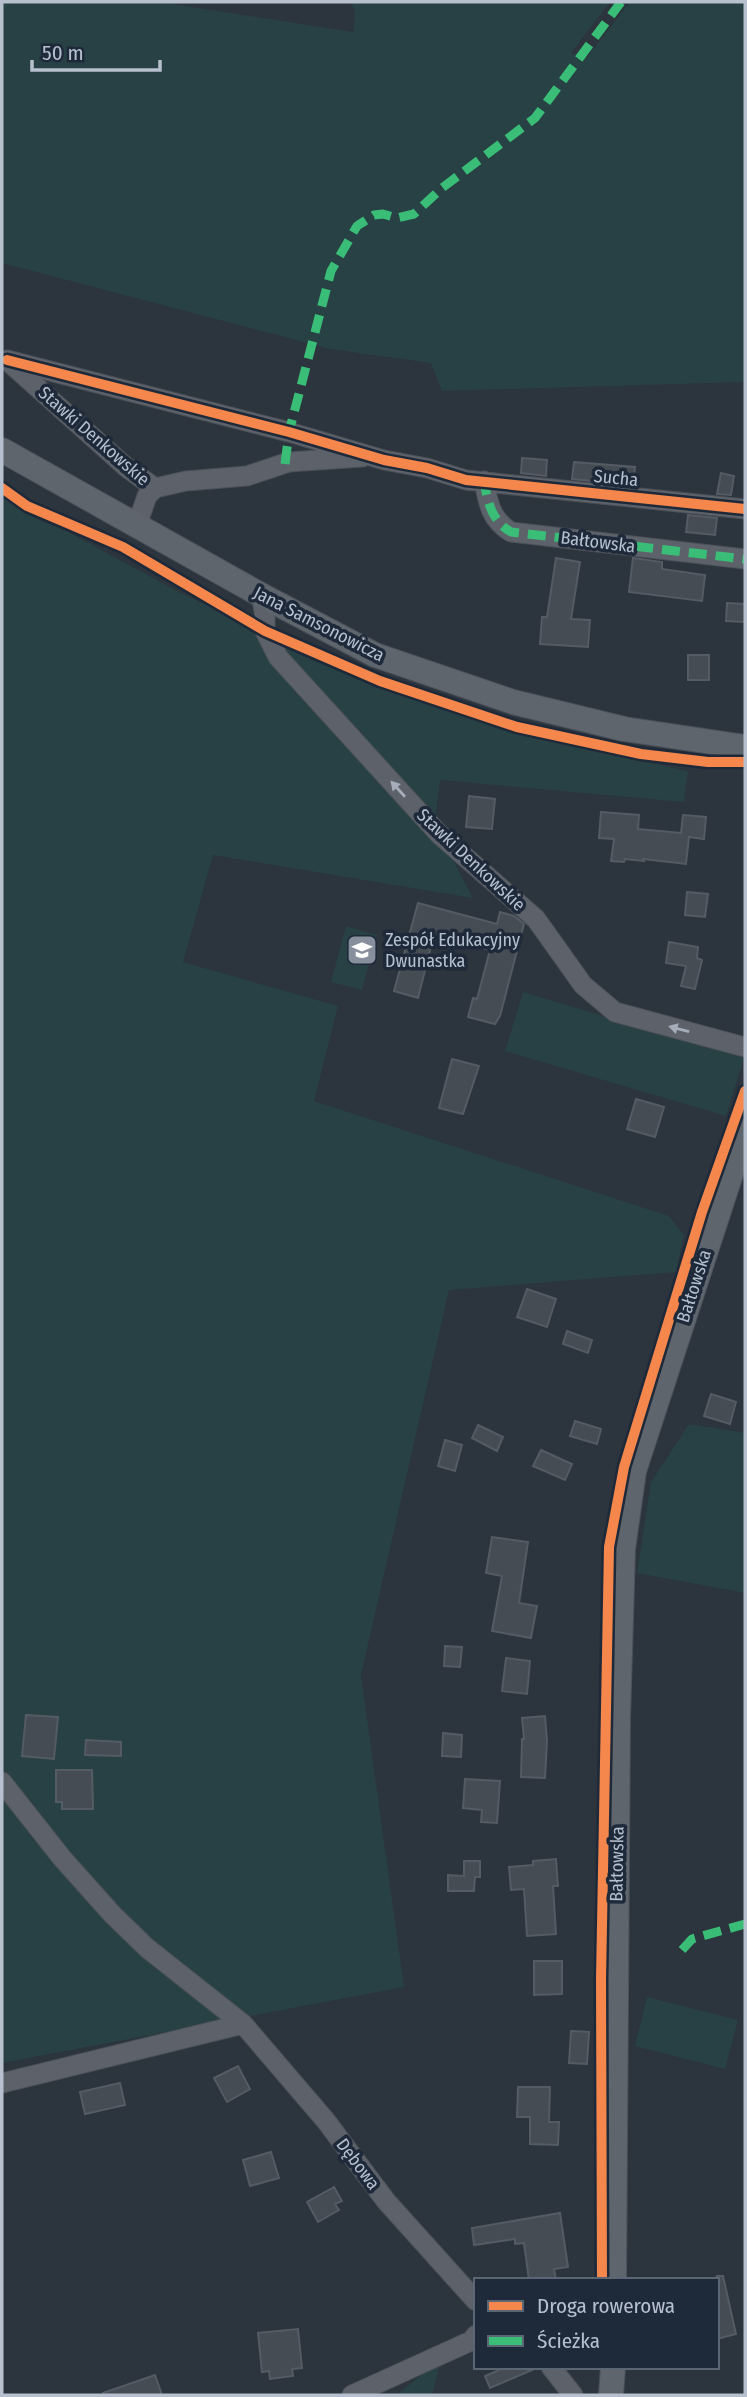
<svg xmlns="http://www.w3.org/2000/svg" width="747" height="2397" font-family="'Fira Sans Condensed',sans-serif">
  <rect width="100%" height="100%" fill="#2c343d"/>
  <path fill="#284145" d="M2,2H160L353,32L355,12L351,2H610L571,53L587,57L630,2H745V382L442,391L431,363L330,349L2,263Z
    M2,496L175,590L376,686L475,720L552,741L688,771L684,802L440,780L436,813L439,834L473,898L213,855L183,962L338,1006L314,1101L669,1216L684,1235L676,1272L449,1290L361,1675L404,1987L2,2063Z
    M346,926L377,935L362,990L331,982Z
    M523,992L744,1058L726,1116L505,1051Z
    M689,1424L745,1433V1593L637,1573L651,1482Z
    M647,1997L738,2020L725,2069L635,2046Z
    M441,2360L432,2395H396Z"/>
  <path fill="#454c54" stroke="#545b64" stroke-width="2" d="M522,458L547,460L546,476L521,473Z
    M574,462L635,467L633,485L572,479Z
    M721,473L734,476L731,495L717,494Z
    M688,515L717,518L715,535L686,532Z
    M556,558L580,562L571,619L590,620L588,647L540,644L542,617H547Z
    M633,558L662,562V569L705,575L702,601L629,592Z
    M727,603L745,604V622L726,621Z
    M688,655H709V680H688Z
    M469,796L495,799L492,829L466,827Z
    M601,812L639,815L638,829L681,833L683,815L706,817L704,839L689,837L686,864L643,859L644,861L625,859L624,862L611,861L614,839L599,838Z
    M687,892L708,894L705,917L685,915Z
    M418,903L497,924L500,912L514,916L524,924L500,1016L495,1024L468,1017L473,998L477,999L490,950L434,935L418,998L394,991Z
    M669,942L698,947L697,958L702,960L695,989L681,986L686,966L666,963Z
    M452,1059L479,1066L463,1114L439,1108Z
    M636,1099L664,1107L655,1137L627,1129Z
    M527,1289L556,1299L547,1327L517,1317Z
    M567,1331L592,1340L588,1353L563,1344Z
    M711,1394L736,1402L730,1424L704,1416Z
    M575,1421L601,1429L597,1444L570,1436Z
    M478,1425L503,1437L497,1451L472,1438Z
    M445,1440L462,1445L455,1471L438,1466Z
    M541,1450L572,1464L565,1480L533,1466Z
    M492,1537L528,1542L519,1603L537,1606L531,1638L492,1631L502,1576L486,1573Z
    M445,1646L462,1647L460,1667L444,1666Z
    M506,1658L530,1661L527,1694L502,1691Z
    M26,1715L58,1717L54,1759L22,1756Z
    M545,1716L547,1741L545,1778L521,1777L522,1739H524L522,1718Z
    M443,1733L462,1735L461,1757L442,1756Z
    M86,1740L121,1742V1756L85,1755Z
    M56,1770H92L93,1809H62V1802H56Z
    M465,1779L500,1781L497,1823L481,1822L482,1810L463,1808Z
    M556,1859L558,1886H553L556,1934L527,1936L524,1889L511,1890L509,1867L533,1865V1861Z
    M464,1861H480V1877H475L474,1891H448V1875L464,1876Z
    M534,1961H562V1994L534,1995Z
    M571,2031L589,2032L587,2064L569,2063Z
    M238,2066L250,2089L227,2102L214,2078Z
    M120,2083L125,2105L85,2114L80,2092Z
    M518,2087H550L549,2122H559L558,2145L530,2144V2117H517Z
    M271,2152L279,2178L250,2186L243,2160Z
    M334,2187L342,2201L335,2204L339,2210L318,2222L307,2202Z
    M560,2213L568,2267L554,2269L556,2280H529L524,2243L515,2244V2239L474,2245L472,2228Z
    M717,2276H723L736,2334L717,2339Z
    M298,2329L302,2368L292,2369L293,2376L270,2379L269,2371L262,2372L258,2333Z
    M506,2367H539L490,2388L485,2376Z
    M155,2375L162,2395H103V2393Z"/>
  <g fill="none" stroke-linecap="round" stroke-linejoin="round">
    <g stroke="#4b5057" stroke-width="21">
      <path id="minor" d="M7,360L289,432L384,460L427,468L466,480L745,509
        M10,363L126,467L155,488L147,496L137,525
        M484,481C488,503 491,520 511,532L745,559
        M155,488L186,481L247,476L289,462L362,457
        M261,595L265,616V631L278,657L439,834L536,919L583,985L615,1012L745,1047
        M2,1782L62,1858L112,1914L147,1948L243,2024L326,2121L386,2201L476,2301
        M2,2083L243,2024
        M551,2367L573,2395
        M352,2395L471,2341L476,2335"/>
    </g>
    <g stroke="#4a5059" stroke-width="26">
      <path id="major" d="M2,450L261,595L375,655L513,702L624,729L745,747
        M614,2280L618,1719L623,1549L634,1471L745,1131
        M611,2395L613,2367"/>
    </g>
    <use href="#minor" stroke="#5d626a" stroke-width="19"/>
    <use href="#major" stroke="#5f656c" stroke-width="24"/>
    <path stroke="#3abd76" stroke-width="9" stroke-dasharray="18 9" stroke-linecap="butt" d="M285,464L289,432L331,271L357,226L374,215L383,214L397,218L414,214L442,188L535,118L621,2
      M488,482L484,481C488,503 491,520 511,532L745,559
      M682,1950L692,1939L745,1924"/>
    <g stroke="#1e2a3a" stroke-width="15">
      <path id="cycleway" d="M7,360L289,432L384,460L427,468L466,480L745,509
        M2,488L27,506L123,547L265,631L380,681L517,727L641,754L708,762H745
        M602,2280L601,1979L609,1547L624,1467L702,1212L745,1091"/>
    </g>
    <use href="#cycleway" stroke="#f5874c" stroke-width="10"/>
  </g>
  <defs><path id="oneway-solid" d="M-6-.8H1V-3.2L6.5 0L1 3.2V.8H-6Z" transform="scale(1.75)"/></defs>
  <g fill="#a5adba">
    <use href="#oneway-solid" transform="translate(398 789) rotate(-132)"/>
    <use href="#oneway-solid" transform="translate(679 1029) rotate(-165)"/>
  </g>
  <defs>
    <g id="school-square" transform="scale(1.575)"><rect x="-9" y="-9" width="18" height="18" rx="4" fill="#868f9b" stroke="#1e2a3a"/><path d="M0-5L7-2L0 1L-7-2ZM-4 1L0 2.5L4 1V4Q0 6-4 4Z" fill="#fff"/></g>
  </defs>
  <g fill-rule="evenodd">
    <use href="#school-square" x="362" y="950"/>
  </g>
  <g text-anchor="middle" stroke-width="7" stroke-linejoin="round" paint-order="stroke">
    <g font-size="18" fill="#b7c0ce" stroke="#1e2a3a">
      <text transform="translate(94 436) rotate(41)" y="6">Stawki Denkowskie</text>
      <text transform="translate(616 478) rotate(6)" y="6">Sucha</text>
      <text transform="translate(598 542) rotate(7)" y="6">Bałtowska</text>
      <text transform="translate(319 624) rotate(27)" y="6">Jana Samsonowicza</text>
      <text transform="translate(471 860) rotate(43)" y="6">Stawki Denkowskie</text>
      <text transform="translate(694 1286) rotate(-72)" y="6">Bałtowska</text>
      <text transform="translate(617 1864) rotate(-89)" y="6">Bałtowska</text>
      <text transform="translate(358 2164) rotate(53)" y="6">Dębowa</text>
    </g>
    <g font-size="18" fill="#b7c0ce" stroke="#1e2a3a" text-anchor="start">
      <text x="385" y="946">Zespół Edukacyjny<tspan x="385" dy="21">Dwunastka</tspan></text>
    </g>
  </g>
  <rect width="747" height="2397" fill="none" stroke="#b7c0ce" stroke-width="7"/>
  <rect x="474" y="2278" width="245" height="91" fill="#1e2a3a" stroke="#5b6675" stroke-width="2"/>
  <rect x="488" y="2301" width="35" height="10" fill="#f5874c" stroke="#5b6675" stroke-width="2"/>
  <text x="537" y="2313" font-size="21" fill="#b7c0ce">Droga rowerowa</text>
  <rect x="488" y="2336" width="35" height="10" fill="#3abd76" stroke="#5b6675" stroke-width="2"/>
  <text x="537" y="2348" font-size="21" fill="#b7c0ce">Ścieżka</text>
  <path d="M32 60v10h128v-10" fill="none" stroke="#b7c0ce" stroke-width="3.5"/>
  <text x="42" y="60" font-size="21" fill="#b7c0ce" stroke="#1e2a3a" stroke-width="5" paint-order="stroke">50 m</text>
</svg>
